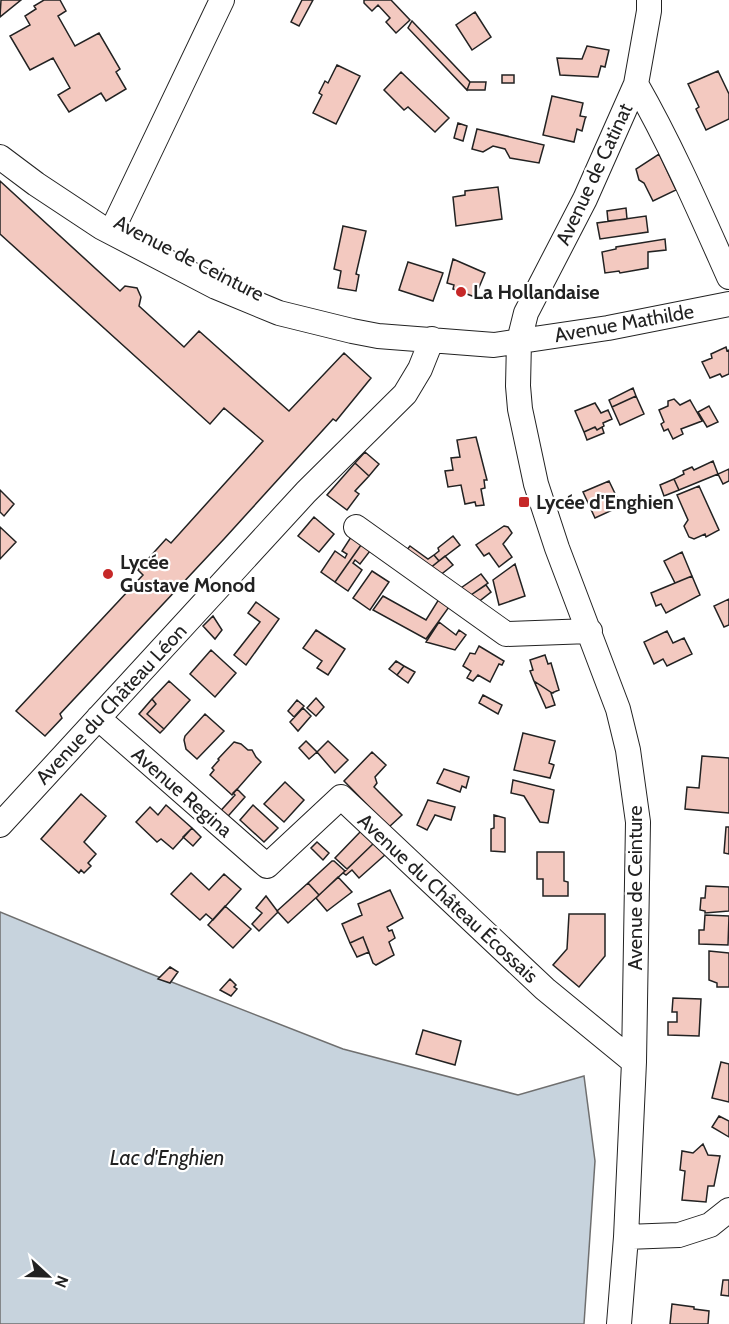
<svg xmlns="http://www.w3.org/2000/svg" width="729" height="1324" font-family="Cabin,sans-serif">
  <rect width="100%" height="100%" fill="#fff"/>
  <path fill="#c7d3dd" stroke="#6f6f6f" stroke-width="1.5" d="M0,912L146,972L343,1049L518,1095L584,1076L595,1161L584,1324H0Z"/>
  <path fill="#f3c9c0" stroke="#222" stroke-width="1.5" d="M1,0H21L0,17Z
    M44,0H60L66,11L58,16L75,46L99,33L120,69L116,72L126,89L106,101L101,93L69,112L58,95L70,88L53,58L30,70L10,36L30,25L25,16L36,9L34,6Z
    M302,0H313L299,26L291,22Z
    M364,0H391L410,20L396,33L386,22L390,18L378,5L372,11L364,3Z
    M475,12L491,37L472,50L456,25Z
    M412,21L470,82L467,90L408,28Z
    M587,46L609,50L605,67L601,66L598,77L560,75L557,58L582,59Z
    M337,65L360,76L336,124L313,113L322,95L319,93L325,81L328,83Z
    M718,71L729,94V119L706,130L696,109L699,107L688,84Z
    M401,72L449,118L435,132L408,107L404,110L384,90Z
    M502,75H514V83H502Z
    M470,82H486L485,90H467Z
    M552,96L583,103L580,116L586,117L585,119L582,131L577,129L574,142L543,135Z
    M458,123L467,126L463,141L454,138Z
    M477,129L544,145L539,163L510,158L505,149L493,146L483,152L472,149Z
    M659,154L676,190L653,201L644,183L639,180L636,169Z
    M0,181L120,291L125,286L137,288L141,297L139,306L184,347L199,331L289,411L344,353L371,378L336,421L333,419L224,539L60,714L62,718L45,736L16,711L143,575L138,570L166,539L171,543L263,441L224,408L210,424L0,234Z
    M498,187L502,219L456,226L453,197L465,195V191Z
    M626,208L627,219L608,221L607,211Z
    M646,216L648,232L600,239L597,223Z
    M343,226L366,231L356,274L359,275L356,291L338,288L341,271L334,269Z
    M665,239L666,250L648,252V268L620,273L619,271L605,273L602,252L616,249V247Z
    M453,259L485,273L475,297L453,289L454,285L447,283Z
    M408,262L443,273L433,301L399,290Z
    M726,347L727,351L729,350V374L722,377L720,374L710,378L702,362L712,358L711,354Z
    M633,388L636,396L612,407L609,400Z
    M636,396L644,414L620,425L612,407Z
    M674,399L680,405L690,400L702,421L681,429L683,434L673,439L668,429L664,431L661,424L664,422L659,410L668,406V401Z
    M595,403L601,413L608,410L612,419L603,423L604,426L597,430L595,427L584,432L575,411Z
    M709,406L718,422L707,427L698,412Z
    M595,427L597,430L602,427L604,433L587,440L584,432Z
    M476,437L487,480H484L485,488L481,489L484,505L476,506L475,502L465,504L461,485L448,487L445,471L453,470L451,458L460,457L457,440Z
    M365,452L379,464L369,476L355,463Z
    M713,461L718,474L679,490L674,479L684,474L683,471L692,467L694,470Z
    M355,463L369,476L355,491L359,494L347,510L327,495Z
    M729,469V481L723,484L718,474Z
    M674,479L679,490L664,496L660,485Z
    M609,481L621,506L595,518L583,492Z
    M699,486L719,530L706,537L705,534L694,539L689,537L684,526L688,520L677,495Z
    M0,490L14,504L4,516L0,512Z
    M314,517L334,534L319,552L298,536Z
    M504,526L508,527L512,533L503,544L512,557L499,567L489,553L484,556L476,545Z
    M0,527L16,542L0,559Z
    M453,536L460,545L439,561L434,555L439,551L438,548Z
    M351,537L361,545L335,582L321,572L335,551L345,558L347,554L342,551Z
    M361,545L370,551L360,564L355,560L353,563L362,570L348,591L335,582Z
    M410,546L428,559L434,555L439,561L429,569L405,552Z
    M682,552L692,576L675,583L664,561Z
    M445,556L453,565L439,576L429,569Z
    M515,564L525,596L499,605L493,580Z
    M372,571L389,582L370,610L353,598Z
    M481,574L488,583L468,597L458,590Z
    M692,576L700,595L666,613L661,604L656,606L651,593Z
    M486,585L491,592L477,603L468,597Z
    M383,596L426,620L439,599L449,607L426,639L373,610Z
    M729,599V625L724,627L714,606Z
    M256,602L279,619L246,665L234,655L260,622L248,613Z
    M213,616L222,630L215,639L203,626Z
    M439,622L456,635L459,630L466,635L455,650L426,642Z
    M316,630L345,649L328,675L317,668L322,661L303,648Z
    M667,631L673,643L684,638L692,654L667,666L663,659L654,664L644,642Z
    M479,646L504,661L502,665L499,664L490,682L478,675L473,681L467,678L471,671L463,666L470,653L475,654Z
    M211,650L236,673L215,697L190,674Z
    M545,655L548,664L551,663L559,690L552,693L534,681L530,671L533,670L530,660Z
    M396,661L404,666L397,675L389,669Z
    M404,666L415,672L408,683L397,675Z
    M169,681L190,700L164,729L147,714L156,704L152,699Z
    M534,681L552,693H551L555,705L546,708Z
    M483,695L502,705L498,714L479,703Z
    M316,698L324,707L316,716L307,708Z
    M152,699L156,704L147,714L164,729L160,733L139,714Z
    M297,700L304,706L294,717L288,711Z
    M303,708L311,716L298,731L290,722Z
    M205,714L224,731L197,759L186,749L184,740L185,736Z
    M523,733L555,741L549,763L554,765L550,778L514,770Z
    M306,741L317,752L309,759L299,748Z
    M328,741L348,760L335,773L317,752Z
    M234,742L241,744L248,750H252L256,757L261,762L232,795L210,775L214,770L212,768L219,760L218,759Z
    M372,752L386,765L375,777L377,783L374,787L402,815L389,827L344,781Z
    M702,756L729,758V813L685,809L687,787L699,788Z
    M444,769L469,777L466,788L462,786L460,792L437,783Z
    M513,780L554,790L548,823L540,822L524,796L511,793Z
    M285,782L304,800L284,822L264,804Z
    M237,789L245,797L222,823L215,817L235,795L233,793Z
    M81,794L106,816L84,842L96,854L88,863L91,866L84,873L81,870L79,873L41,839Z
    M428,800L455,807L451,820L435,815L427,830L417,825Z
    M166,805L192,828L173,849L161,839L157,842L136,822L150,807L158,815Z
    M253,805L278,828L264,842L240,820Z
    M494,815L505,818V852L491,851V829L494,828Z
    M726,827H729V854L724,853Z
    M192,828L201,837L193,846L183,837Z
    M362,830L375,842L347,869L335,858Z
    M317,842L329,853L323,860L311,848Z
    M375,842L386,854L359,878L352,870L346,875L343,873Z
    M537,852H564V881L568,882V896H543V879H537Z
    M332,861H334L345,871L319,895L308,883Z
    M191,873L209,890L224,874L241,889L213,920L206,914L200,920L171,894Z
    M338,877L352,892L327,911L316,898Z
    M308,883L319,895L288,923L277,911Z
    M706,886L729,887V911L705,913V911L700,910L701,898H705Z
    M390,890L403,918L387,927L389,931L392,930L395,938L389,942L394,955L376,965L373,963L363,937L350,943L342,924L362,915L358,904Z
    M266,896L278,912L259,931L252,924L262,913L256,908Z
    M225,906L251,929L233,948L208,925Z
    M569,914H605V956L579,987L553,965L567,949Z
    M705,915L729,916L728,945L699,944V930H704Z
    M363,937L369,952L357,957L350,943Z
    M709,951L729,953V987H717V983L709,980Z
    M170,967L178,972L170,983L158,979Z
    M230,979L236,985L234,987L237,989L231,996L220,990Z
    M673,998L701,999L699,1036L668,1035V1022H677V1012H672Z
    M423,1030L461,1041L455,1065L416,1054Z
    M721,1062L729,1064V1102L712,1098Z
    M719,1116L729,1121V1137L712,1127Z
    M703,1144L708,1155L720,1156L714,1186H708L706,1202L682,1200L685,1171L680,1170L682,1151L693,1153Z
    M723,1280H729V1296L721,1295Z
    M672,1304L694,1307V1309L709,1311L708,1324H670Z"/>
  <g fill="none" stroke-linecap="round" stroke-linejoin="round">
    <g stroke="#222" stroke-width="26">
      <path id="minor" d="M636,84C672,147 700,212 729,277
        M0,157L36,184L101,227L216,287L279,313L352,331L378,336L494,345L608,328L729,304
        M116,222L222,0
        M356,527L506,634L590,631
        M98,718L267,866L341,797L545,989L634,1062
        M0,825L306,492L405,394L420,369L432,339
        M626,1237L679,1235L710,1225L729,1210
        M619,1324L626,1237L634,1062L638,822L628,750L618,709L557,548L536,484L520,409L518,386L519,341L526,313L585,199L636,84L649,11V0"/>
    </g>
    <use href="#minor" stroke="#fff" stroke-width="24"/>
  </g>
  <g fill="#c62828" stroke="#fff" stroke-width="2">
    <circle cx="461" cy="292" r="6"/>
    <rect x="518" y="496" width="12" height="12" rx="3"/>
    <circle cx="108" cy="574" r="6"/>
  </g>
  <g text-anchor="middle" stroke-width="4.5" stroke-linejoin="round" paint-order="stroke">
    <g font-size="20" fill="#222" stroke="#fff">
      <text transform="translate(594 174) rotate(-65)" y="7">Avenue de Catinat</text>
      <text transform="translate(189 258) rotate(27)" y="7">Avenue de Ceinture</text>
      <text transform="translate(624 323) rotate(-10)" y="7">Avenue Mathilde</text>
      <text transform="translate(111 704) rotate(-47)" y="7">Avenue du Château Léon</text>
      <text transform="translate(182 792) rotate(41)" y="7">Avenue Regina</text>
      <text transform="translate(635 888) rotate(-90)" y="7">Avenue de Ceinture</text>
      <text transform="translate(448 898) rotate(43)" y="7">Avenue du Château Écossais</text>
    </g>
    <g font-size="20" font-weight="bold" fill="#222" stroke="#fff" text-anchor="start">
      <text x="473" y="299">La Hollandaise</text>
      <text x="536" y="509">Lycée d'Enghien</text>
      <text x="120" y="569">Lycée<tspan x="120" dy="23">Gustave Monod</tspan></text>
    </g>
    <g font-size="21" font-style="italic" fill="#222" stroke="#fff">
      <text x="167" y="1165">Lac d'Enghien</text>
    </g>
  </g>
  <g transform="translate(48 1276) rotate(112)" stroke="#ffffff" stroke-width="4.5" paint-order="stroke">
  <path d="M0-4.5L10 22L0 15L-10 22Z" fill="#222222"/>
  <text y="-9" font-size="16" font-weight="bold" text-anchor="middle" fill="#222222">N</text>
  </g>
</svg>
